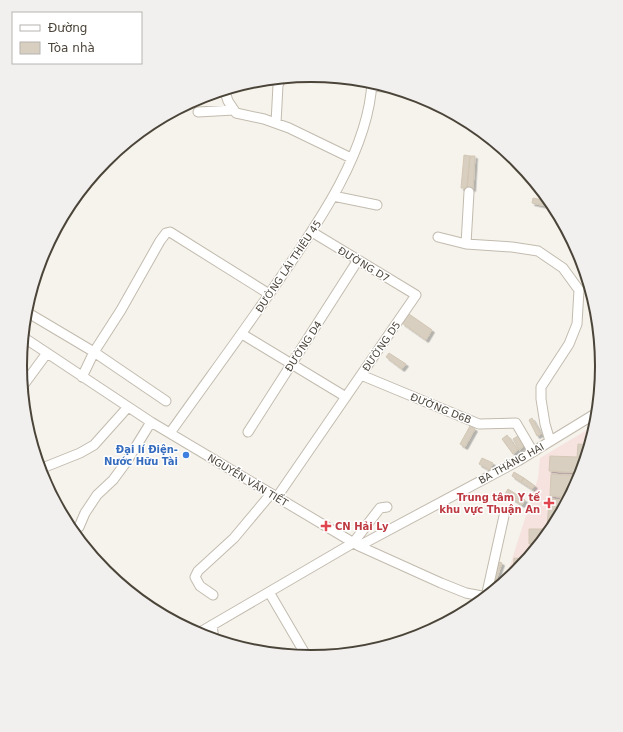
<svg xmlns="http://www.w3.org/2000/svg" width="623" height="732" font-family="'DejaVu Sans',sans-serif">
  <defs>
    <filter id="shadow"><feDropShadow dx="2.5" dy="2.5" stdDeviation="0" flood-color="#0004"/></filter>
  </defs>
  <rect width="100%" height="100%" fill="#f6f3ec"/>
  <path fill="#f6e3e0" d="M597,424L581,478L554,528L517,572L504,584L538,478L540,458Z"/>
  <path fill="#d8cfc1" stroke="#d3c7b4" filter="url(#shadow)" d="M464,155L470,156L467,188H461Z
    M470,156H475L473,189L467,188Z
    M533,198L552,202L556,208L532,203Z
    M409,314L432,330L426,340L402,323Z
    M389,353L406,364L402,369L386,357Z
    M532,418L541,434L537,436L529,420Z
    M470,426L475,429L465,447L460,444Z
    M507,435L518,450L513,454L502,439Z
    M518,436L524,446L519,450L513,439Z
    M578,444L591,445L587,458L577,457Z
    M550,456L577,457L587,458L582,473L549,471Z
    M482,458L493,463L490,470L479,464Z
    M514,472L524,478L521,482L512,476Z
    M551,474L581,476L568,501H565V507L554,528L540,545L529,544V529H547L549,499L561,500V497L550,496Z
    M524,478L535,486L532,489L521,482Z
    M508,489L525,500L522,505L505,494Z
    M514,558L529,559L520,569H513Z
    M499,562L502,563L494,586L491,585Z
    M466,605L470,607L471,610L459,616Z"/>
  <g fill="none" stroke-linecap="round" stroke-linejoin="round">
    <g stroke="#c2bbae" stroke-width="11">
      <path id="minor" d="M372,86L394,88
        M224,89L228,101L236,113L264,119L289,128L351,158
        M198,112L234,110
        M276,123L278,85L282,77
        M333,196L377,205
        M438,237L466,244L512,247L538,251L563,268L579,290L577,324L569,344L541,387V399L545,424L550,441
        M466,244L469,192
        M25,311L94,352L166,401
        M242,334L346,397
        M23,337L151,422L359,546L441,583L466,593L487,597
        M361,375L479,424L516,423L533,452
        M82,377L94,352L121,310L160,241L166,233L170,232L269,294
        M22,387L47,353
        M248,432L358,260
        M170,433C204,385 239,338 272,290C312,232 369,154 372,81
        M40,469L80,453L94,445L128,407
        M277,497L416,295L312,232
        M79,527L85,513L97,495L113,480L127,461L151,422
        M359,546L518,461L598,412
        M269,592L307,657
        M213,595L200,586L195,577L198,571L234,538L270,495
        M486,597L504,516
        M212,625L214,640
        M197,634L353,543L380,508L387,507"/>
    </g>
    <use href="#minor" stroke="#fff" stroke-width="9"/>
  </g>
  <circle fill="#3f7fe0" stroke="#fff" stroke-width="1.5" cx="186" cy="455" r="4"/>
  <g fill="#e0444e" stroke="#fff" stroke-width="1.5">
    <path d="M547 497h4v4h4v4h-4v4h-4v-4h-4v-4h4z"/>
    <path d="M324 520h4v4h4v4h-4v4h-4v-4h-4v-4h4z"/>
  </g>
  <g text-anchor="middle" stroke-width="3" stroke-linejoin="round" paint-order="stroke">
    <g font-size="10" fill="#4b4439" stroke="#fff">
      <text transform="translate(364 264) rotate(31)" y="4">ĐƯỜNG D7</text>
      <text transform="translate(288 266) rotate(-56)" y="4">ĐƯỜNG LÁI THIÊU 45</text>
      <text transform="translate(303 346) rotate(-57)" y="4">ĐƯỜNG D4</text>
      <text transform="translate(381 346) rotate(-55)" y="4">ĐƯỜNG D5</text>
      <text transform="translate(441 408) rotate(22)" y="4">ĐƯỜNG D6B</text>
      <text transform="translate(511 463) rotate(-29)" y="4">BA THÁNG HAI</text>
      <text transform="translate(248 480) rotate(31)" y="4">NGUYỄN VĂN TIẾT</text>
    </g>
    <g font-size="10" font-weight="bold" fill="#366cbe" stroke="#fff" text-anchor="end">
      <text x="178" y="453">Đại lí Điện-<tspan x="178" dy="12">Nước Hữu Tài</tspan></text>
    </g>
    <g font-size="10" font-weight="bold" fill="#be3a42" stroke="#fff" text-anchor="end">
      <text x="540" y="501">Trung tâm Y tế<tspan x="540" dy="12">khu vực Thuận An</tspan></text>
      <text x="335" y="530" text-anchor="start">CN Hải Ly</text>
    </g>
  </g>
  <path d="M0 0H623V732H0ZM27 366a284 284 0 1 1 568 0a284 284 0 1 1-568 0Z" fill="#f1f0ef" fill-rule="evenodd"/>
  <path fill="none" stroke="#4b4439" stroke-width="2" d="M27 366a284 284 0 1 1 568 0a284 284 0 1 1-568 0Z"/>
  <rect x="12" y="12" width="130" height="52" fill="#ffffff" stroke="#b7b4b0"/>
  <rect x="20" y="25" width="20" height="6" fill="#ffffff" stroke="#b7b4b0"/>
  <text x="48" y="32" font-size="12" fill="#4b4439">Đường</text>
  <rect x="20" y="42" width="20" height="12" fill="#d8cfc1" stroke="#b7b4b0"/>
  <text x="48" y="52" font-size="12" fill="#4b4439">Tòa nhà</text>
</svg>
